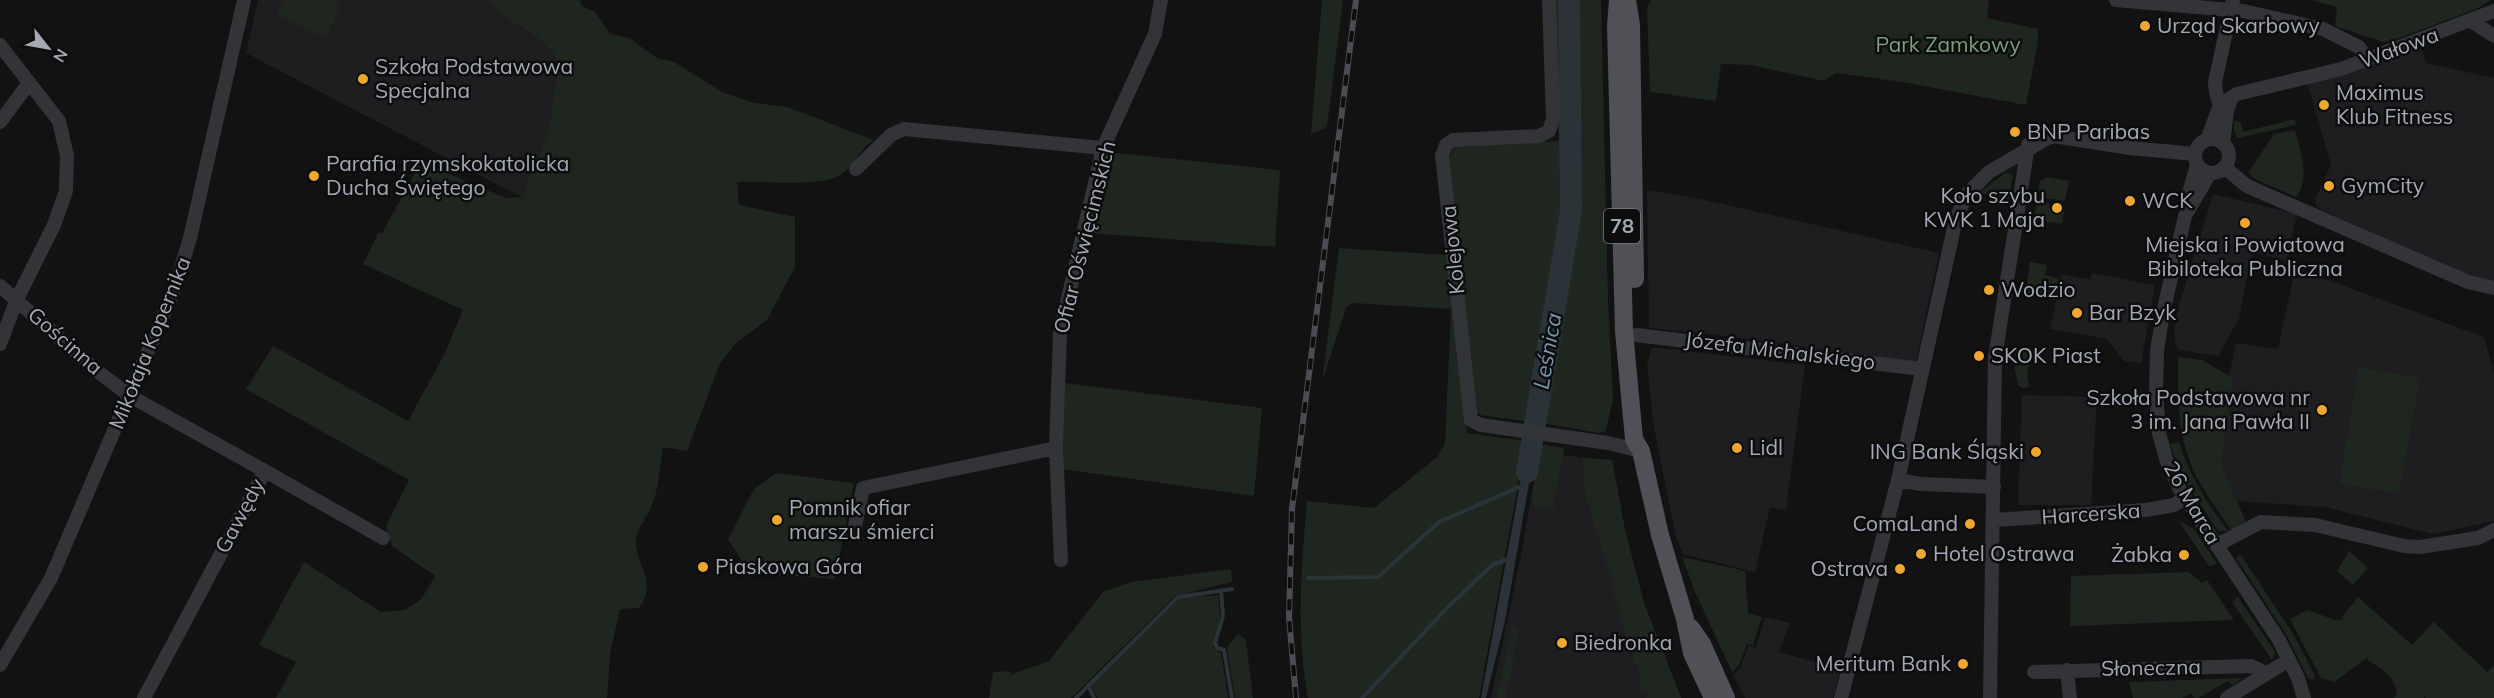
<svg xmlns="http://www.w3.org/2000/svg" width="2494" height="698" font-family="Mulish,sans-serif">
  <rect width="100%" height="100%" fill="#121213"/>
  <path fill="#1e1e20" d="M258,0H488L504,17L537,37L555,55L557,74L549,129L521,197L246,53Z
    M2421,48L2426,63L2494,78V282H2482L2443,268L2317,207L2315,199L2331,165L2307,82Z
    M1647,190L1705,200L1939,253L1916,362L1718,335L1649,328Z
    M2213,194L2297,214L2286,261L2252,252L2239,319L2218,356L2179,350L2176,346L2174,330L2179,305Z
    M2295,268L2484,337L2494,372V521L2433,534L2325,507L2236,501L2217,468L2227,386L2236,343L2278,349Z
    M2092,273L2155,285L2141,363L2124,361L2107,339L2050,329L2062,274L2090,280Z
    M1652,347L1805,365L1786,510L1770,507L1755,572L1683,554L1676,537L1654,428L1647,364Z
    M2022,395L2097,397L2091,505H2018Z
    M1539,453L1612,460L1625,530L1644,603L1681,698H1491L1520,560Z
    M1765,617L1790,623L1779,652L1840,669L1833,698H1745L1733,674L1739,670L1749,645L1756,648Z"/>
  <path fill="#1e261f" d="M283,0H333L341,4L326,38L276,15Z
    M488,0H580L582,6L595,12L610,34L629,38L657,58L674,62L722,92L754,103L787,107L874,140C860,148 855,164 842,174C822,188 762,181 737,182L739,205L795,217V267L767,320L737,342L720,363L687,451L663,447C660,466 659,490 651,507C646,520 634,531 636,546C639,570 657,582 639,608L620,609L610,654L607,698H276L296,662L259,645L304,562L381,612L404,610L416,603L422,598L435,576L392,546L386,526L409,480L246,389L273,346L408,421L444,355L463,310L363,264L378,233H382L421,162L506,198L521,197L549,129L557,74L555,55L537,37L504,17Z
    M1322,0H1343L1327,127L1311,134Z
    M1554,0H1563L1568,202L1535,373L1529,422L1480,415L1474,410L1449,158L1453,150L1460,145L1559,141Z
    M1576,0H1601L1608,299L1613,399L1606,431L1598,433L1542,423L1548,376L1578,203Z
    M1651,0H1989L1987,18L2038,29V40L2026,105L1902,82L1836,73L1824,81L1750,65L1721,64L1716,101L1650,92L1647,7Z
    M2311,0H2491L2476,9L2394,40L2383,42L2335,26L2337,7Z
    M2295,119L2296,125L2237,138L2234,130V121H2236L2241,123L2243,132Z
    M2295,130C2300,151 2311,178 2296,197L2255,179L2248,173L2274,134Z
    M1108,152L1280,170L1275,247L1089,233Z
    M2005,173L2013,175L2009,199L1979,193Z
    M2047,177L2069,181L2065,201L2044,198L2038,192L2040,181Z
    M2044,203L2049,204V208L2064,212L2062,224L2034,220L2036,206Z
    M1339,248L1447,255L1467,433L1526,441L1479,698H1308C1296,632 1301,567 1307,501L1374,508L1437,457L1445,444L1451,309L1352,303L1346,308L1322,382Z
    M2030,262L2047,265L2045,275L2061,279L2056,300L2025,295Z
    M2016,346L2032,348L2027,374L2029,387L2022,388L2018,385L2014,365Z
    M2178,357L2202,360L2233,378L2221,465L2246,522L2231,530C2216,508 2199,486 2190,462C2177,428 2178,392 2178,357Z
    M2359,367L2420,378L2399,494L2339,484Z
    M1065,383L1262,408L1254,496L1062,469Z
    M2179,442C2190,477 2207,503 2228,531H2218L2182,477L2170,444Z
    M1539,444L1564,448L1553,510L1531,505Z
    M1582,458L1612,460L1625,530L1644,603L1681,698H1647V693L1639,691L1640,676L1621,621L1606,561L1586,498Z
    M776,473L854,483L835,579L754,573L743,563L728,539L754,489Z
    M2179,521L2194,529L2217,564L2209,566Z
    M2349,551L2368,568L2353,585L2337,571Z
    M2241,555L2295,637L2315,676L2313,680L2308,678L2286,634L2236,558Z
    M1682,557L1745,571L1748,613L1762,617L1753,645L1747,644L1738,667L1732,672L1696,594Z
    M1231,569L1232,582L1175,596L1071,698H989L993,672L1010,671V675L1049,661L1103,592L1131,582Z
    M2189,572L2202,583L2207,580L2234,620L2070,626L2071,576Z
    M1218,595L1220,617L1213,647L1221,653L1228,698H1097L1091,685L1180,598Z
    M2238,597L2272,647L2275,653L2272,660L2232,602Z
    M2358,597L2412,645L2434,622L2487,672L2494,665V698H2425L2430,690L2424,698H2394L2397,694C2395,677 2381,667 2367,660L2368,657L2334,682L2321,678L2290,619L2308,610L2335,620L2349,618H2341Z
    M1512,627L1519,629L1506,698H1497Z
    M1238,634L1246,640L1253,698H1235L1227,647Z
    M2242,678L2233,685L2228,681L2198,698H2194L2192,693L2182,698H2133L2129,682Z"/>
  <path fill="#2b3339" d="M1528,441L1536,443L1505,621L1486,698H1481Z"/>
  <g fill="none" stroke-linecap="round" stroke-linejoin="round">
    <path stroke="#2b3339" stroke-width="4" d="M1308,578L1378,577L1439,522L1524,485
      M1221,590L1223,616L1215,643L1217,648L1224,650L1232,698
      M1088,685L1094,698
      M1076,698L1178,597L1232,589
      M1362,698L1449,606L1492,565L1511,558"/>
    <path stroke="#2b3339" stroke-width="22" d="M1527,472L1571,211L1569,0"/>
    <path stroke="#333438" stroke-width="14" d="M1549,0L1553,119L1549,131L1539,136L1453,140L1446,145L1442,155L1471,420L1481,425L1608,443L1641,451
      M2116,0L2243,11L2323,29L2359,47L2368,60
      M2471,21L2494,36
      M0,45L59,121L67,156L66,191L54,225L17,299L0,344
      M2220,105L2216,93L2215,82L2233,0
      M0,122L29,83
      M2195 156a17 17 0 1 1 34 0a17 17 0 1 1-34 0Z
      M2207,140L2220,105L2237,94L2341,69L2494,11
      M2223,144L2227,111L2232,97
      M2224,167L2247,186L2468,282L2494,288
      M856,169L891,135L904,129L1103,148
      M2210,173L2185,216L2163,313L2157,351L2156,392L2159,433L2166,459L2179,488L2279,640L2298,678L2304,698
      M2186,205L2197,164
      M0,286L97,371L130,396L265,471L144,698
      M1636,335L1922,369
      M265,471L383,538
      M1898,480L1921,484L1994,487
      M1994,520L2146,510L2174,505L2185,498
      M854,531L863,488L1056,448
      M2217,545L2261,522L2315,525L2404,546L2420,547L2478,538L2494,530
      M1061,560L1056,448L1060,333L1103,148L1155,34L1161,0
      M0,665L51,578L175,288L190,238L244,0
      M2067,670L2070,698
      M2034,672L2251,666L2266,673
      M1841,698L1898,480L1956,219L1966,195L1989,172L2046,139L2054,136L2130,148L2195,154
      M1990,698L1995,358L2028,145
      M2227,698L2289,660"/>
    <path stroke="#4f5157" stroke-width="18" d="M1618,0L1616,26L1624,331L1634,439L1641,451L1660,535L1685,619L1692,653L1713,698
      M1627,0L1631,25L1635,279
      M1691,628L1702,644L1726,698"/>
    <g stroke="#4a4c51" stroke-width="6">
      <path id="rail" d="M1296,698L1289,617L1292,509L1356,0"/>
    </g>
    <use href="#rail" stroke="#0d0d0e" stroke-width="4" stroke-dasharray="11" stroke-linecap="butt"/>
  </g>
  <g fill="#eea72f" stroke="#0d0d0e" stroke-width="2">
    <circle cx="2145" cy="26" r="6"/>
    <circle cx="363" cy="79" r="6"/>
    <circle cx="2324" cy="105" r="6"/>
    <circle cx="2015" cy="132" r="6"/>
    <circle cx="314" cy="176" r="6"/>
    <circle cx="2329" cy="186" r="6"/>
    <circle cx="2130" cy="201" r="6"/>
    <circle cx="2057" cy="208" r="6"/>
    <circle cx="2245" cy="223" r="6"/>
    <circle cx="1989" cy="290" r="6"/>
    <circle cx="2077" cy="313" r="6"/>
    <circle cx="1979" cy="356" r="6"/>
    <circle cx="2322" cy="410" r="6"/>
    <circle cx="1737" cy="448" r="6"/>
    <circle cx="2036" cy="452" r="6"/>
    <circle cx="777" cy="520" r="6"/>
    <circle cx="1970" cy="524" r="6"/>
    <circle cx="1921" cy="554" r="6"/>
    <circle cx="2184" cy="555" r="6"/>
    <circle cx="703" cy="567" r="6"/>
    <circle cx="1900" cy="569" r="6"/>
    <circle cx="1562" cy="643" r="6"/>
    <circle cx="1963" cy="664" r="6"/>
  </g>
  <g text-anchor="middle" stroke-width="5" stroke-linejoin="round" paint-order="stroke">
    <rect fill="#0d0d0e" stroke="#777a82" stroke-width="1.5" x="1604" y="209" width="36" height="34" rx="4.5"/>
    <g font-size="20" font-weight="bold" fill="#a4a9b4">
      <text x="1622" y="233">78</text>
    </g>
    <g font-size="21" fill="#a4a9b4" stroke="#0d0d0e" text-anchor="start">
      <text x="2157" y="33">Urząd Skarbowy</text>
      <text x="375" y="74">Szkoła Podstawowa<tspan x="375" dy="24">Specjalna</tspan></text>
      <text x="2336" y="100">Maximus<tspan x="2336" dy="24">Klub Fitness</tspan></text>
      <text x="2027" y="139">BNP Paribas</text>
      <text x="326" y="171">Parafia rzymskokatolicka<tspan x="326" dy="24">Ducha Świętego</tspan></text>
      <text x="2341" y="193">GymCity</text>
      <text x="2045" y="203" text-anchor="end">Koło szybu<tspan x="2045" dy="24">KWK 1 Maja</tspan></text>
      <text x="2142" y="208">WCK</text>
      <text x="2245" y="252" text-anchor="middle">Miejska i Powiatowa<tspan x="2245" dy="24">Bibiloteka Publiczna</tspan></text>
      <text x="2001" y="297">Wodzio</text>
      <text x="2089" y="320">Bar Bzyk</text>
      <text x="1991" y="363">SKOK Piast</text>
      <text x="2310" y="405" text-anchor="end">Szkoła Podstawowa nr<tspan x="2310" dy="24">3 im. Jana Pawła II</tspan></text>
      <text x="1749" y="455">Lidl</text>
      <text x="2024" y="459" text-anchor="end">ING Bank Śląski</text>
      <text x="789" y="515">Pomnik ofiar<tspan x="789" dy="24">marszu śmierci</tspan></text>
      <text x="1958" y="531" text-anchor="end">ComaLand</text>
      <text x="1933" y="561">Hotel Ostrawa</text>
      <text x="2172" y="562" text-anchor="end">Żabka</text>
      <text x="715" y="574">Piaskowa Góra</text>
      <text x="1888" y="576" text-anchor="end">Ostrava</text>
      <text x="1574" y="650">Biedronka</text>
      <text x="1951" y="671" text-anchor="end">Meritum Bank</text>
    </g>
    <g font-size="21" fill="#7b9f7c" stroke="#0d0d0e">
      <text x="1948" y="52">Park Zamkowy</text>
    </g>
    <g font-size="21" fill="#a4a9b4" stroke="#0d0d0e">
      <text transform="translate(2399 48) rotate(-20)" y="7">Wałowa</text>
      <text transform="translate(1085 237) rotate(-76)" y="7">Ofiar Oświęcimskich</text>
      <text transform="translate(1453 250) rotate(-96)" y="7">Kolejowa</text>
      <text transform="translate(65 341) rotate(41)" y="7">Gościnna</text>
      <text transform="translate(150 343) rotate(-68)" y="7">Mikołaja Kopernika</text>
      <text transform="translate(1780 351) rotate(7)" y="7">Józefa Michalskiego</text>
      <text transform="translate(2192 503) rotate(60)" y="7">26 Marca</text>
      <text transform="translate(2091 514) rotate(-4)" y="7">Harcerska</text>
      <text transform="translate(240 516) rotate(-62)" y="7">Gawędy</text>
      <text transform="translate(2151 668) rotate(-1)" y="7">Słoneczna</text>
    </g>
    <g font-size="22" font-style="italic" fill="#7a98af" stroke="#0d0d0e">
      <text transform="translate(1547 351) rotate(-80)" y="8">Leśnica</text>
    </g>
  </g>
  <g transform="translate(48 48) rotate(121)" stroke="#0d0d0e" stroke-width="4.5" paint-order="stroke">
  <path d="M0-4.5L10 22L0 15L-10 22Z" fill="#a4a9b4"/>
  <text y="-9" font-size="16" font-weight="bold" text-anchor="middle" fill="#a4a9b4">N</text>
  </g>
</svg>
